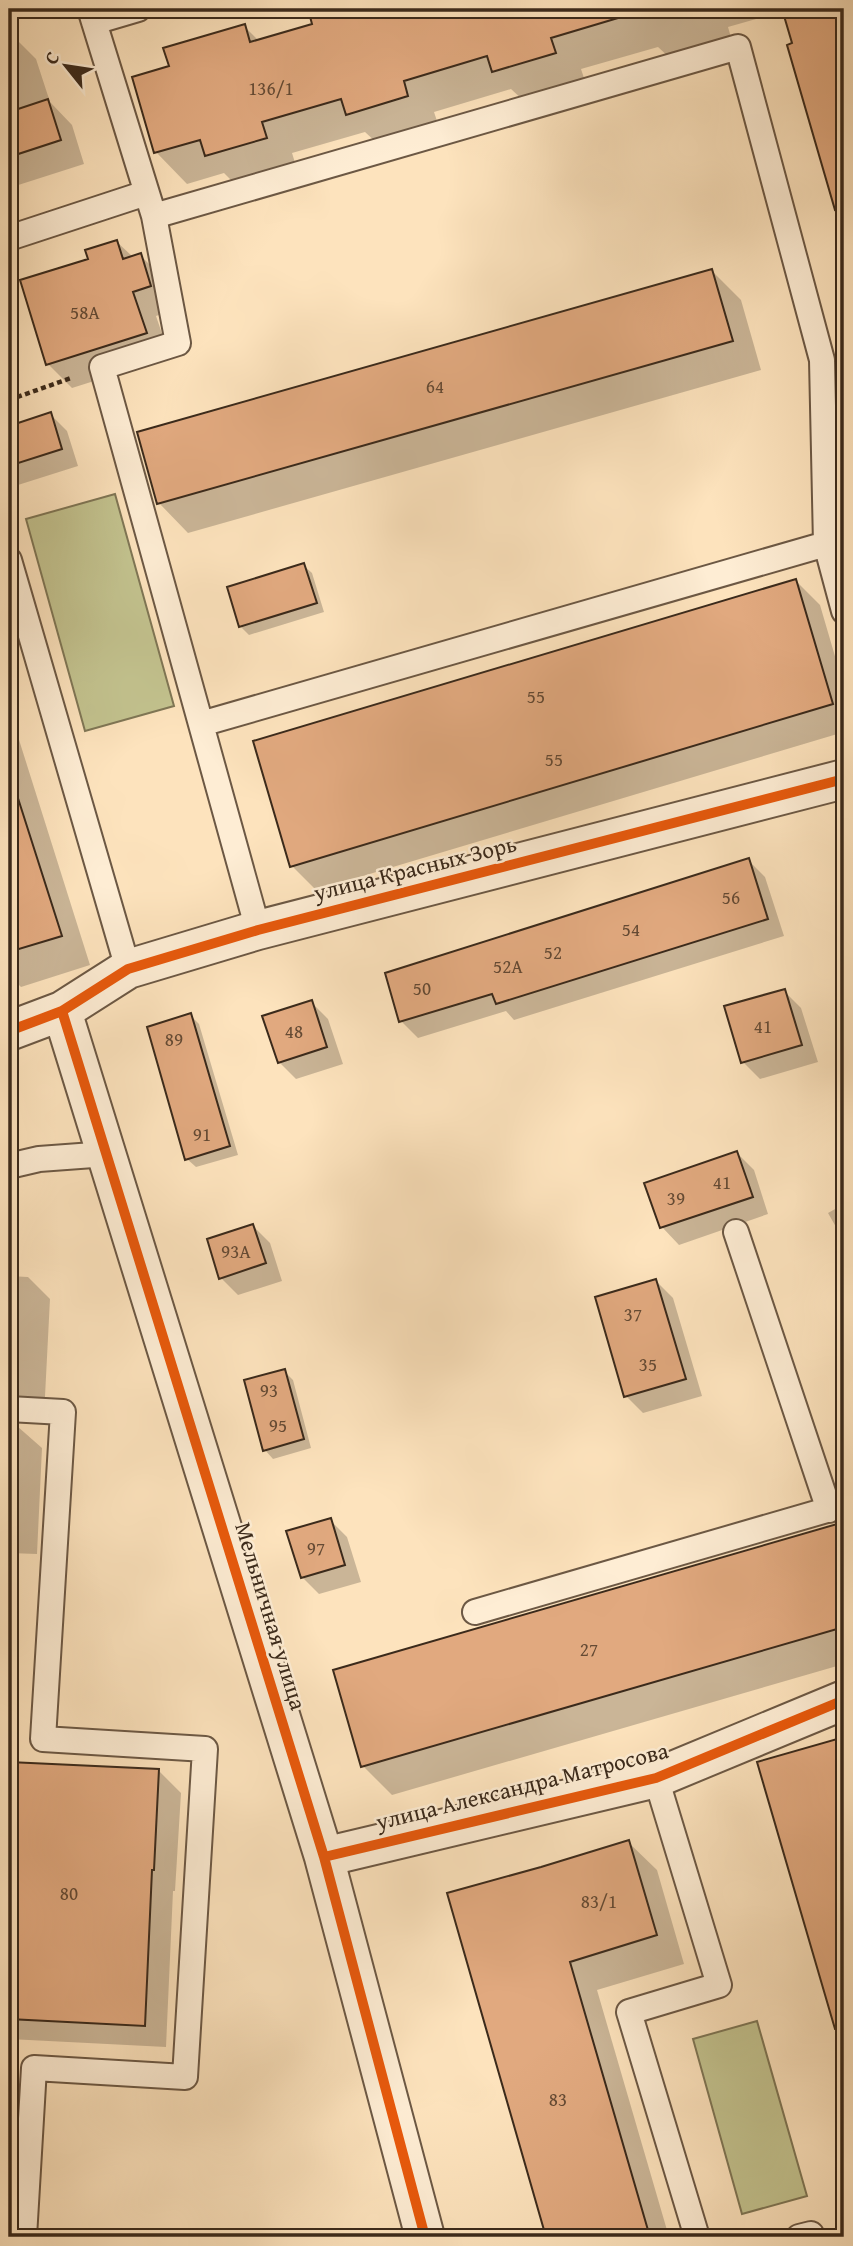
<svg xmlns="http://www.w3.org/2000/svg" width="853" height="2246" font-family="'Gentium Book Plus',serif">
  <rect width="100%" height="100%" fill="#fde3bd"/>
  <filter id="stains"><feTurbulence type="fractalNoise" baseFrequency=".00286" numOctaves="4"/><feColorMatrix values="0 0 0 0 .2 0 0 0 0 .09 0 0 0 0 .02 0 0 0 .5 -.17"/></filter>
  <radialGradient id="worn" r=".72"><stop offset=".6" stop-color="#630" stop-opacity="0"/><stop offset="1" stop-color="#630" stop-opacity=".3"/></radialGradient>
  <path fill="#c3c38f" stroke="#7f7655" stroke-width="2" d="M115,494L174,706L85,731L26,519Z
    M757,2021L807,2196L742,2214L693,2039Z"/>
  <path fill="#0003" d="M310,9H844V237L789,46L794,45L784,11L728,27L732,41L671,59L658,47L581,69L586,84L525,102L511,89L434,112L439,127L379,145L365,132L292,153L297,169L237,186L224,173L187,184L156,152L171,67L244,26L259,41L314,25Z
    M12,35L36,59L50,102L72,125L84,164L9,188V36Z
    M9,191L23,235L9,239Z
    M117,242L133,257L140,255L164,279L174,310L156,316L170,357L72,388L48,364L90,260Z
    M712,271L741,300L761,370L188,533L159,503Z
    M50,414L67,431L78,466L18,485L9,475V427Z
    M303,565L312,573L324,612L249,635L240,626Z
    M796,581L820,605L844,687V732L316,890L292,866Z
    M9,708L90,965L21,987L9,975Z
    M748,860L765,877L784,936L514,1020L506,1011L418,1038L401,1021Z
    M784,991L801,1008L818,1062L760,1079L743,1062Z
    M311,1002L328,1019L343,1064L296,1079L279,1062Z
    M190,1015L199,1024L238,1155L196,1167L187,1159Z
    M737,1153L754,1170L768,1214L679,1245L662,1227L647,1184Z
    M844,1204V1241L828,1213Z
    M253,1226L270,1243L282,1281L238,1295L221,1278Z
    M9,1276L28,1277L50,1299L44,1416L25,1417L17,1426L42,1448L37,1554L9,1553Z
    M656,1281L673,1298L702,1396L643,1413L626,1396Z
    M844,1340V1375L835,1343Z
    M284,1371L293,1380L311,1448L273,1459L265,1450Z
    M330,1520L347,1537L361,1582L319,1594L302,1577Z
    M844,1524V1664L392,1795L363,1766L335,1671Z
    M844,1739V2055L759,1763Z
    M9,1763L159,1771L181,1793L175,1891H173L166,2047L9,2039Z
    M628,1842L657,1870L684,1964L597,1990L669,2237H548L449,1894Z"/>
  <path fill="#e1a97f" stroke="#3b2a1b" stroke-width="2" d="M308,9H617L618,18L551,38L556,53L492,72L487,56L404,81L408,96L346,115L341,99L262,122L267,138L205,156L200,140L154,153L132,77L169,66L163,48L245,24L250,42L312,24Z
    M782,9H844V208L835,210L787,45L792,43Z
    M48,99L61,140L9,157V112Z
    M117,240L123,259L141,253L151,286L133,292L147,333L46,365L20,280L88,259L85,250Z
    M712,269L733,341L157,504L137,432Z
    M51,412L62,449L9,466V426Z
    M304,563L317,603L239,627L227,587Z
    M796,579L833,704L290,867L253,741Z
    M16,792L62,936L9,952V793Z
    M749,858L768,919L496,1004L492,994L399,1022L385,973Z
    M785,989L802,1045L741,1063L724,1006Z
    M312,1000L327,1047L278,1063L262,1016Z
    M191,1013L230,1146L185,1160L147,1027Z
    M737,1151L753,1197L660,1228L644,1183Z
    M253,1224L266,1263L219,1279L207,1239Z
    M656,1279L686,1379L624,1397L595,1297Z
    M285,1369L304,1439L263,1451L244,1380Z
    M331,1518L345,1565L301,1578L286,1531Z
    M844,1522V1627L361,1767L333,1670Z
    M844,1737V2028L835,2029L757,1762Z
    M9,1762L159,1769L154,1870H152L145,2026L9,2019Z
    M629,1840L657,1935L570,1962L650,2237H546L447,1893L541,1867Z"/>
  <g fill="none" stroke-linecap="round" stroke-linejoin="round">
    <g stroke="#6c5844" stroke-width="28">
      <path id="service" d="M90,9L154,216L738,47L822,360L826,544L844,611
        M94,22L138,9
        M154,216L178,343L102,367L258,930
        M9,238L146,193
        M9,560L128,969
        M201,724L826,544
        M9,1166L39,1159L107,1154
        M736,1232L829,1510
        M9,1409L63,1412L43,1739L205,1749L185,2077L34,2068L24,2237
        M475,1612L844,1505
        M656,1778L719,1985L629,2012L697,2237
        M799,2237L811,2234"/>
    </g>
    <g stroke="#6c5844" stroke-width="42">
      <path id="minor" d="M62,1011L324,1857L425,2237
        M9,1031L62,1011L128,969L258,930L844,779
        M324,1857L656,1778L844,1700"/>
    </g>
    <path stroke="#3b2a1b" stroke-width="4.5" stroke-dasharray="5 3.5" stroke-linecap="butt" d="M9,400L71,378"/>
    <use href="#service" stroke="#feedd4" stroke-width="24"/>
    <use href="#minor" stroke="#feedd4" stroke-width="38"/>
    <g stroke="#feedd4" stroke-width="15">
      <path id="cycleway" d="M62,1011L324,1857L425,2237
        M9,1031L62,1011L128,969L258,930L844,779
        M324,1857L656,1778L844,1700"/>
    </g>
    <use href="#cycleway" stroke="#e8590c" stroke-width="10"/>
  </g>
  <g text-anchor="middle" stroke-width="5" stroke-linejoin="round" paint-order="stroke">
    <g font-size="19" fill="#644a34">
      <text x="271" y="95">136/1</text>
      <text x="85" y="319">58А</text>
      <text x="435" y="393">64</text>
      <text x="536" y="703">55</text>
      <text x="554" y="766">55</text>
      <text x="731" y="904">56</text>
      <text x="631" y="936">54</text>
      <text x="553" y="959">52</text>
      <text x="508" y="973">52А</text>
      <text x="422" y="995">50</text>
      <text x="763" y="1033">41</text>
      <text x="294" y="1038">48</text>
      <text x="174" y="1046">89</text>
      <text x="202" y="1141">91</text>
      <text x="722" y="1189">41</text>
      <text x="676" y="1205">39</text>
      <text x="236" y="1258">93А</text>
      <text x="633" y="1321">37</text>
      <text x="648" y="1371">35</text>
      <text x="269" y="1397">93</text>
      <text x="278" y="1432">95</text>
      <text x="316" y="1555">97</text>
      <text x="589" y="1656">27</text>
      <text x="69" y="1900">80</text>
      <text x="599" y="1908">83/1</text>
      <text x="558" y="2106">83</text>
    </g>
    <g font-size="23" fill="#3b2a1b" stroke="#feedd4">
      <text transform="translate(415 868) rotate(-14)" y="8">улица Красных Зорь</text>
      <text transform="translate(271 1616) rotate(73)" y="8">Мельничная улица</text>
      <text transform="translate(522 1786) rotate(-14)" y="8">улица Александра Матросова</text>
    </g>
  </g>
  <rect width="853" height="2246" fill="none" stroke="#fde3bd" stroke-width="35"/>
  <rect x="10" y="10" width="832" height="2225" fill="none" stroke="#3b2a1b" stroke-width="3.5"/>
  <rect x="18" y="18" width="818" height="2211" fill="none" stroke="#3b2a1b" stroke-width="2"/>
  <g transform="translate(66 66) rotate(300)" stroke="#feedd4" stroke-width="5" paint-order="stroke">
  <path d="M0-5L12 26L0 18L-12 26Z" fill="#3b2a1b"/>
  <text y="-10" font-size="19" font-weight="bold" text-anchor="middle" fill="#3b2a1b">С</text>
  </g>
  <rect width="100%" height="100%" filter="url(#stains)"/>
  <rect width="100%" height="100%" fill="url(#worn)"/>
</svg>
